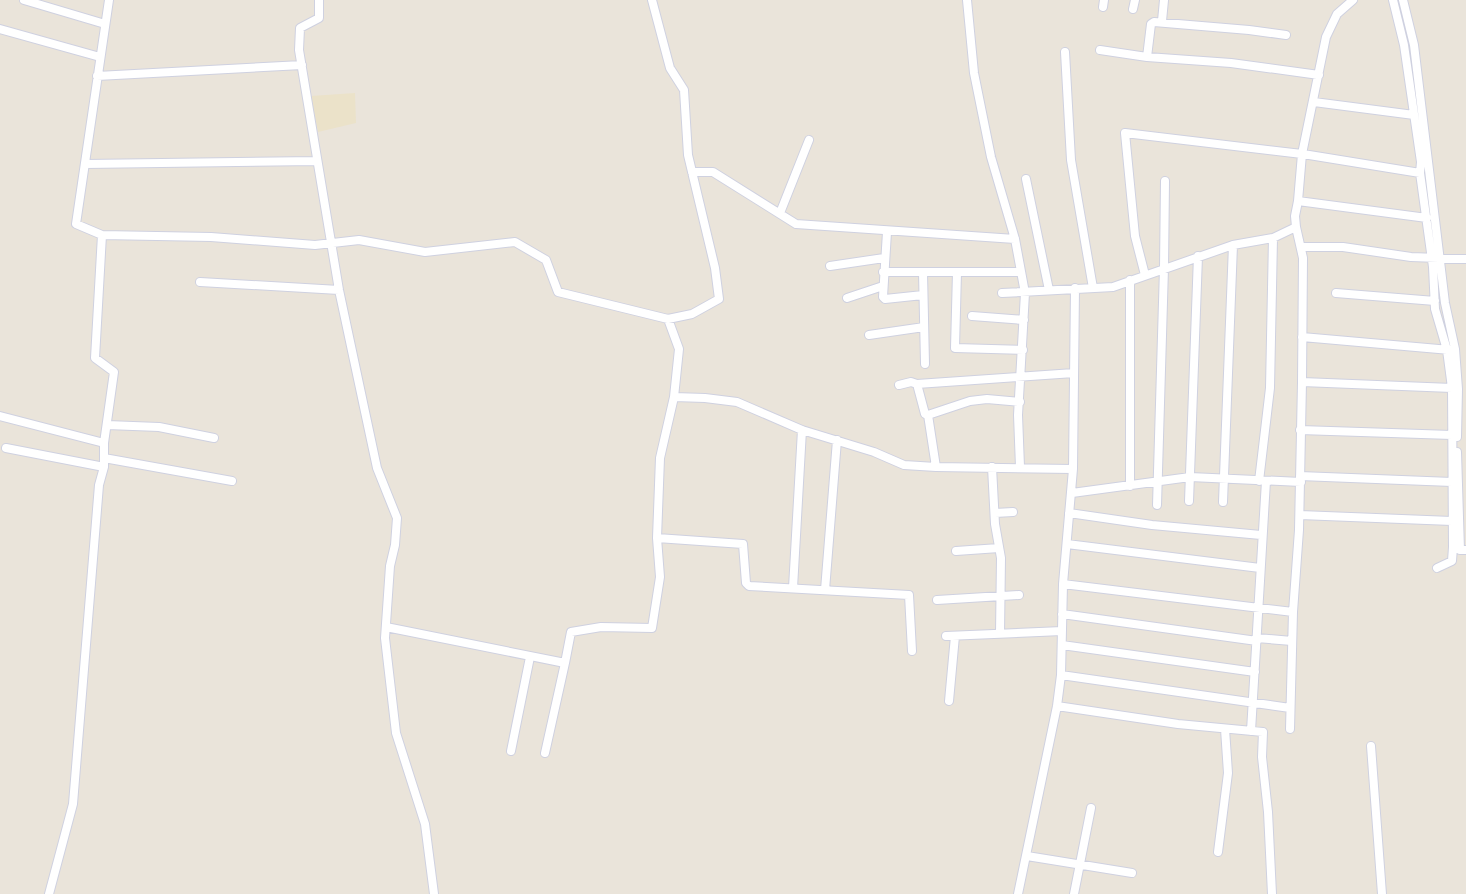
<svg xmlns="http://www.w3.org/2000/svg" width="1466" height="894" font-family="Barlow,sans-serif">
  <rect width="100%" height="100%" fill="#eae4da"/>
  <path fill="#ebe2c9" d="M355,93L356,123L318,132L311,96Z"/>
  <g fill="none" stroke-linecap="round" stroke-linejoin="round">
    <path stroke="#70c0e8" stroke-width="6" d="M1397,0L1404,32
      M1423,163L1441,300"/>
    <g stroke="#cfd1e0" stroke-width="10">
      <path id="minor" d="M24,0L105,24
        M319,0V18L300,28L299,50L339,290L377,468L397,518L395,545L390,566L385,638L396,733L425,824L434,894
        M967,0L974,73L991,157L1015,239L1025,293L1018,415L1020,467
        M1393,0L1404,45L1421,162L1420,173L1433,267L1435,309L1447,350L1452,388L1453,547L1452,561L1437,568
        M1403,0L1414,45L1445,303L1455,349L1458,389L1457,437
        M1103,7L1104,0
        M1133,9L1135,0
        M1162,21L1164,0
        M0,29L100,57
        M1100,50L1147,57L1231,63L1319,75
        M1065,52L1071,160L1093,288
        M1147,57L1151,24L1154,22L1249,30L1286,35
        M97,76L302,65
        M1314,102L1414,115
        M1303,154L1420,173
        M85,164L317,161
        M692,172H713L796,224L1015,239
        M1026,179L1049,290
        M1298,201L1427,218
        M780,213L809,140
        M887,232L883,297L885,299L923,295
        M102,235L211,237L315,245L359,240L425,252L515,242L546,260L558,292L668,319L692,314L719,299L715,268L688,155L684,90L670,68L652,0
        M1301,247H1343L1411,257L1466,259
        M830,266L884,258
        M883,272H1021
        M923,272L925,364
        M957,272L955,348L1023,350
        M1145,275L1135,236L1125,133L1302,154
        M200,282L339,290
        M1002,293L1113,287L1233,245L1273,238L1296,227L1295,216L1298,201L1302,154L1326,37L1337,14L1353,0
        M1336,293L1435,301
        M847,298L883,286
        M972,316L1024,320
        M869,335L924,327
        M1302,337L1450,350
        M1302,382L1452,388
        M917,384L1074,373
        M899,385L911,382L917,384L925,414L928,415L936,467
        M674,397L705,398L737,402L802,430L874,452L904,465L936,467L1073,469
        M928,415L970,401L987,399L1020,402
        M0,416L104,443
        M107,425L159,427L214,438
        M1300,430L1452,435
        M6,448L104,467
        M1457,452L1460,550H1466
        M104,458L232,481
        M992,467L995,524L1001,558L1000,633
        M1300,476L1452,482
        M1259,481L1270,388L1273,238
        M1130,486V280
        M1072,493L1190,477L1301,482
        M1189,501L1198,256
        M1223,502L1233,245
        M1157,505L1164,268L1165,181
        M995,513L1013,512
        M1069,513L1152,525L1261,535
        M1300,515L1452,521
        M657,538L743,544L746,583L749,586L909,595L912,651
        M1067,544L1260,568
        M956,551L999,548
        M1063,584L1293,612
        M793,588L802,430
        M825,590L837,440
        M937,600L1019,595
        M1062,614L1257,641
        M386,627L565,663L571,632L601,627L652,628L660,577L657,538L660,458L674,397L679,349L668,319
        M946,636L1062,631
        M1257,638L1292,641
        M1062,645L1255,672
        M1061,675L1290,708
        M949,701L955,636
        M1057,706L1178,724L1263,732L1262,757L1268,812L1272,894
        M1290,729L1293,612L1299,530L1302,382L1303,258L1296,227
        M1251,731L1266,481
        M1371,746L1382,894
        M511,751L530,657
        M545,753L565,663
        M1218,852L1228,773L1225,729
        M1027,856L1132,873
        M49,894L73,804L99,485L104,467V443L114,372L95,358L102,235L76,224L109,0
        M1018,894L1057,706L1061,675L1063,584L1073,469L1075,288
        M1074,894L1091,808"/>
    </g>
    <use href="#minor" stroke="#fff" stroke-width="8"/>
  </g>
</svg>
